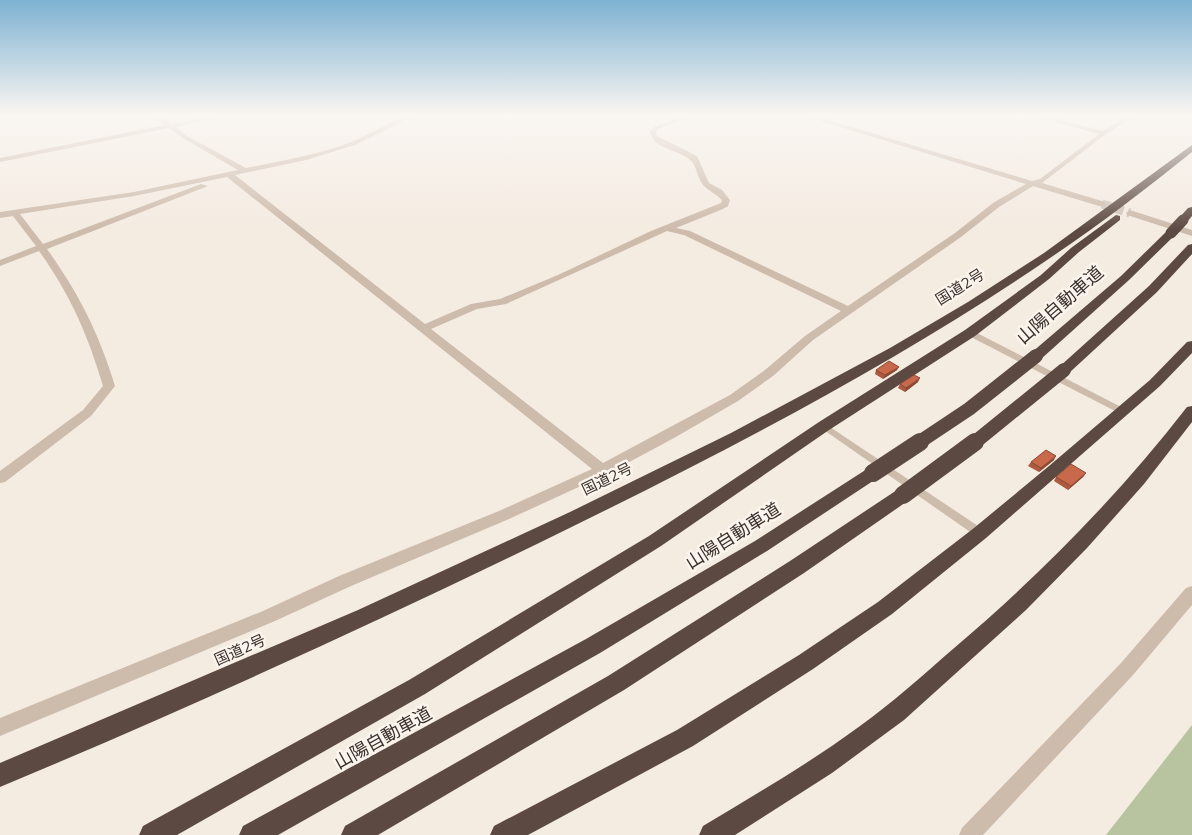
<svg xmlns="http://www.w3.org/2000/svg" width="1192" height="835" font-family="Mulish,'Noto Sans JP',sans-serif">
  <rect width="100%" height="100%" fill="#f4ebe1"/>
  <path fill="#b8c4a0" d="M1192,725V835H1106Z"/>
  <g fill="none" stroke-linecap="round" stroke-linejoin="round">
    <path stroke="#cfc6bd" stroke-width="9" stroke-dasharray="9 4.5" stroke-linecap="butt" d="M1102,204L1130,213"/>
    <path fill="#cdbbac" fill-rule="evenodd" d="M967,331H973L1127,410L1128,412L1127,414H1121L967,335L966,333Z
      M824,423L984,530L985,533L984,536L980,537L976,536L821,428L820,426Z"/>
    <path fill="#cdbbac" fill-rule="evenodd" d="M151,114H158L172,124L218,114H228L227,115L176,127L187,136L246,168C281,161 318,155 351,142C375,133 398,114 425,114L406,120L355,145L306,160L235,175L425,324L471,304L500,299L558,275L651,231L721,203L722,200C716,194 709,191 704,186C697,179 697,164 689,159C677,149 652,149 650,131L654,127L687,114H695L658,129L656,131L657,136L697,156L709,183L722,190L730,200L728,206L723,209L676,228L690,231L848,306L955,233L993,203L1026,184L801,115L800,114H808L1032,181L1040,179L1099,134L1030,115L1029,114H1038L1103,131L1131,114H1138L1106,134L1042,183L1105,202V206H1099L1033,186L999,207L961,237L813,340L773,376L738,401L674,438L607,474L509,519L351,586L275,621L0,736V718L263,611L339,576L499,511L592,469L227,177L134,196L20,214L43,244L201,184L208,186L47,249C79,294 99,333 115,386L91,416L5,482L0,483V471L83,410L103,386C88,335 70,294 39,251L0,266V260L36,246L13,216L0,218V212L134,192L238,170L183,138L169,128L0,162V158L165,125ZM667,231L684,235L841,311L805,336L765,370L730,395L603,463L431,329L477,309L506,304Z
      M1130,210L1192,230V236L1127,215L1126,213Z
      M1192,586V605L1133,675L983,835H959L962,828L1121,663L1186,588Z"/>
    <path fill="#5c4a42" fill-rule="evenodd" d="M1192,145V152C1146,189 1099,225 1050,258C889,368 715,457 539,543C362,629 182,711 0,787V763L358,610L570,512L731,433L890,348L968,302L1044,253Z
      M1192,207V216L1187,222H1179V218L1188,208Z
      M1116,215L1120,216V220L1079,252L1049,279L975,336L829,430L661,546L425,694L177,835H139L143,826L409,680L649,536L819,422L965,330L1041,275L1071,248Z
      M1171,230L1176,233L1175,235L1129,280L1041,359H1031L1029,356L1031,353L1121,276L1167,231Z
      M1192,244V254L1157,292L1069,373H1059L1057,370L1059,367L1149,286L1188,245Z
      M1192,341V353L1160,386L986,538L892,614L813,669L693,746L528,835H490L494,826L677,730L799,655L878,602L974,528L1049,466L1150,380L1187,342Z
      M1192,406V422L1144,484L1087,548L1026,610L904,720L832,773L735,835H699L703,826C756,794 810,763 860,726C892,703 922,676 953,649C1039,576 1117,497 1187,407Z
      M873,467L879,469L881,473L879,477L767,551L600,653L278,835H239L243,826L586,639L755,541L867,469Z
      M903,489L909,490L911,495L909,500L804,573L624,690L378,835H341L345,826L608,676L790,561L897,490Z"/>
    <path stroke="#5c4a42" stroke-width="11" d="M1171,233L1183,220"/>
    <path stroke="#5c4a42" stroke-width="14" d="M918,443L969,409L1036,356
      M974,443L1064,370"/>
    <path stroke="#5c4a42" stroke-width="18" d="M873,473L920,442
      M903,495L975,442"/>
  </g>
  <path fill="#ac5a40" d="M876,370H897L883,379L875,374Z
    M918,382L905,392L898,388L900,384Z
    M1054,460L1039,472L1028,466L1031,462Z
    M1086,473L1083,477L1068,490L1054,481L1056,477Z"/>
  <path fill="#8c4a34" d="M899,367L897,370L883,379L885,375Z
    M920,378L918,382L905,392L906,388Z
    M1056,456L1054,460L1039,472L1041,468Z
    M1086,473L1083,477L1068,490L1071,486Z"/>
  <path fill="#c8694b" stroke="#8c4a34" d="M889,361L899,367L885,375L876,370Z
    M914,375L920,378L906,388L900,384Z
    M1046,450L1056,456L1041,468L1031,462Z
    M1071,464L1086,473L1071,486L1056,477Z"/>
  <linearGradient id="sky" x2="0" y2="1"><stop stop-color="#7eb2d2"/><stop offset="0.5" stop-color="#faf6f2"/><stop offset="1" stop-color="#faf6f2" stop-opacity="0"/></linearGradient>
  <rect width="1192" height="230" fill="url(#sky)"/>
  <g text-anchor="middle" stroke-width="5" stroke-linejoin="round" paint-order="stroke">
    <g font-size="15" fill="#3b302b" stroke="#fbf5ee">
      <text transform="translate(960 287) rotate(-32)" y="5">国道2号</text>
      <text transform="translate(607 479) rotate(-26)" y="5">国道2号</text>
      <text transform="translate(240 650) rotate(-24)" y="5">国道2号</text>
    </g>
    <g font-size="18" fill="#3b302b" stroke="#fbf5ee">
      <text transform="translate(1060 305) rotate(-41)" y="6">山陽自動車道</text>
      <text transform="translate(733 536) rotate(-32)" y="6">山陽自動車道</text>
      <text transform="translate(383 738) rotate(-29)" y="6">山陽自動車道</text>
    </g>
  </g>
</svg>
